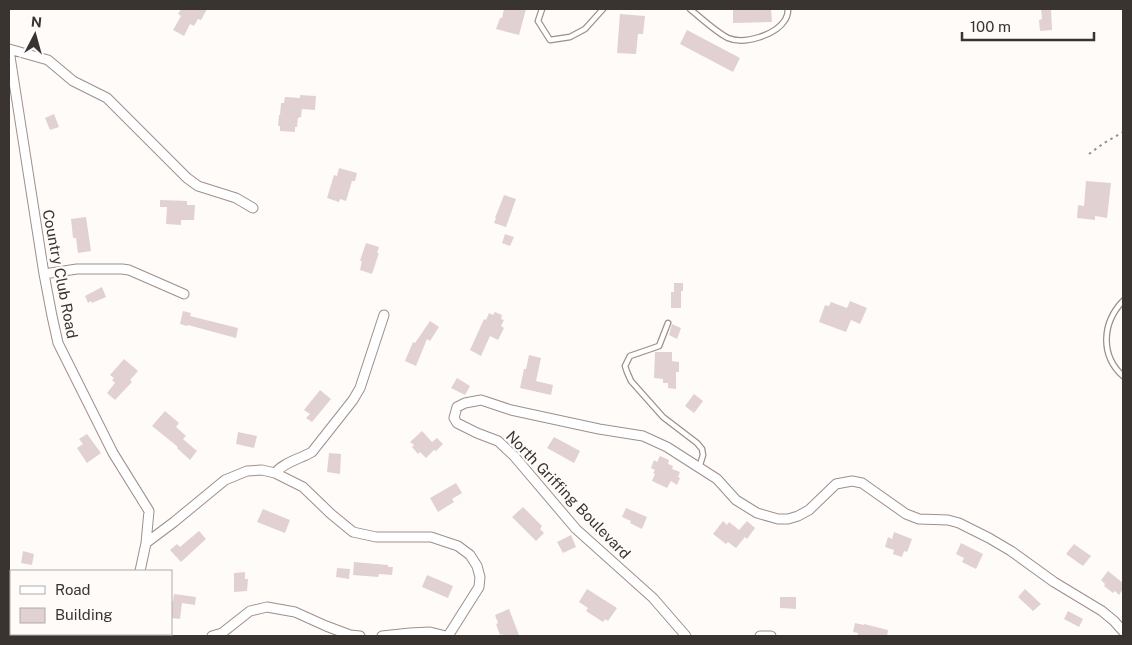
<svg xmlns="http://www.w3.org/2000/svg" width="1132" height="645" font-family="'Public Sans',sans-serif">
  <rect width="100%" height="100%" fill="#fefbf9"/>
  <path fill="#e2d1d2" d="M181,9H207L201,20L198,19L194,26L190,24L184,36L173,30L181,16L178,14Z
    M504,9H526L519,35L496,29L500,18H502Z
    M733,9H771L772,22L733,23Z
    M1041,9H1051L1052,30L1040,31L1039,20L1042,19Z
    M620,14L645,16L643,34H638L636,54L617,53Z
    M687,30L740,58L733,72L680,44Z
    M300,95L316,96L315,110L302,109L301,117L298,118L297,127H295V132L280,131V126H278L279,115H280L281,103H284L285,97L300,98Z
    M54,114L59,127L50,130L45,118Z
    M339,168L357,173L355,181H352L346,201L340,199L339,202L327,198L334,175L337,176Z
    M1086,181L1111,183L1107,218L1095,216V220L1077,218L1078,205L1084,206Z
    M504,195L516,199L506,227L494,223L496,218H495Z
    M160,200L187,201V205H195L194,220H181V225L166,224L167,207H160Z
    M86,217L91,251L78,253L76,238H73L71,219Z
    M505,234L514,237L510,246L502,243Z
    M366,243L379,247L377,253H379L372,274L360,270L362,261H360Z
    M674,283H683V291H681V308H671V292H674Z
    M102,287L106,297L92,303L91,301L88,303L85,296Z
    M850,301L867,308L860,324L851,320L846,332L819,322L825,305L829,306L831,302L847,308Z
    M183,311L191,313L190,316L238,328L236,338L188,325L187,326L180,324Z
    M495,312L502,315L501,319L504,320L501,326L504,328L498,340L490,336L481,356L470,350L484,319L486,320L489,313L493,315Z
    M430,321L439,327L430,341L427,339L416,366L405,361L413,342L415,343Z
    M672,324L681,328L677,339L669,335Z
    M655,352H672V361L679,362V372H676V389L668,388V383H663V379L654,378Z
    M529,355L541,358L536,381L553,385L551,395L520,388L524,369H526Z
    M124,359L138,371L130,380L132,382L115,400L107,393L115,383L112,380L114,378L110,375Z
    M457,378L470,386L465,395L451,388Z
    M320,390L331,399L312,422L306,418L310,414L304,410Z
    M694,394L703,401L694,413L685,406Z
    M165,411L179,423L176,427L186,436L183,439L197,451L190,460L177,448L178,447L152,426Z
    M422,431L432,442L437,438L443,444L436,451L434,450L426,458L420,452L418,454L412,447L414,445L410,442Z
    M238,432L257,436L254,448L236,444Z
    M87,434L101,453L87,463L77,448L83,444L79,439Z
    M554,437L580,451L574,463L547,448Z
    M329,453L341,454L340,474L327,472Z
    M660,456L669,460L668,464L673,466L672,469L680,472L678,477L680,478L677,485L671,481L667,488L652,481L655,474L653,473L655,470L651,468L654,460L657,462Z
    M456,483L462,493L452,499L454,502L438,512L430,498Z
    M523,507L542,526L540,529L544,533L536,541L512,517Z
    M626,508L647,517L642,529L630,523L631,521L622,517Z
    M263,509L290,520L285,533L257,522Z
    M723,521L727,525L729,522L739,530L747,521L755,528L747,539L745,537L736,548L728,542L726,544L713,534Z
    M199,531L206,539L181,562L170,550L177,544L180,547Z
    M894,532L912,539L907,552L904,551L902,557L893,554L894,550L885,547L888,537L892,539Z
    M571,535L576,547L563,553L557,542Z
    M961,543L983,554L976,569L962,562L964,558L956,554Z
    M1074,544L1091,556L1083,566L1066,554Z
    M23,551L34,554L32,565L21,563Z
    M354,562L388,565V567H393L392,575L379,574L378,577L353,575Z
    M337,568L350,569L349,579L336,577Z
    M1108,571L1123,583V589L1119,595L1115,591L1113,593L1104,586L1105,584L1101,580Z
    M245,572V579H248L247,591L234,592V573Z
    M427,575L453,586L448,598L422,587Z
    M587,589L617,608L608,621L605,619L603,622L586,611L588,608L579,602Z
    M1025,589L1041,604L1033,611L1018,597Z
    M174,594L196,597L195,605L182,603L180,619L171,618V602H173Z
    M780,597H796V609L780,608Z
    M509,609L519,635L515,636H503L502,634L500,635L496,624L498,623L495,615Z
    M1068,611L1083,619L1079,627L1064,619Z
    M855,623L864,625V624L888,630L887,636H857L858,633L853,632Z"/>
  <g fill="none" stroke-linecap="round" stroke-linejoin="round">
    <g stroke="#9e8f89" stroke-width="7">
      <path id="service" d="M542,9L538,21L550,40L570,37L585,29L603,9
        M690,9C701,18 716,32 728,38C744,45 776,35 785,20C787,17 788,12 788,9
        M1123,301C1102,323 1100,355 1123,376
        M668,323L659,346L630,356L625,366L627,372L631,381L663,417L697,443L702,449L703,455L699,468
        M99,634L100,636
        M34,636L35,634"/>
    </g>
    <g stroke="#9e8f89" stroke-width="11">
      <path id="minor" d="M9,49L48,60L73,81L107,98L187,178L198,186L236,198L253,208
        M9,50L44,274L52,316L58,343L113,453L149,511L146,543L140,571
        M44,274L77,269H122L129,270L184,294
        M275,473C284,462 300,459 312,452L353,400L360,388L384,315
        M146,543L174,522L225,480L247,471L262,470L275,473L303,487L331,514L353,532L376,537H431L458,546L470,555L477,566L480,577L479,587L448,636
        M143,634L161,636
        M128,636L129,634
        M212,636L222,633L250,611L267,607L295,612L326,626L350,635L360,636
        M382,636L410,633L430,632L446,636
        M686,636L653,598L576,529L514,456L498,441L477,433L457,423L454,418L457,407L465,403L481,400L511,410L599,429L643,436L667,447L717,479L736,500L757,513L778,519H788L798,516L809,510L836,484L852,481L862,483L906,514L919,519L948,520L959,523L989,538L1011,551L1054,582L1102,611L1114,621L1123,631
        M760,636H771"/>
    </g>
    <path stroke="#95908e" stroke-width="2" stroke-dasharray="2.5 4" stroke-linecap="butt" d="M1089,154L1104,143L1123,132"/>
    <use href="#service" stroke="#fff" stroke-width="4.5"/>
    <use href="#minor" stroke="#fff" stroke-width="9"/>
  </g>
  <g text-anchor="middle" stroke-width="4.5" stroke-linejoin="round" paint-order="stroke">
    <g font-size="15" fill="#3a3431" stroke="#fefbf9">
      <text transform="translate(60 274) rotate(79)" y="5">Country Club Road</text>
      <text transform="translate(568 495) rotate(46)" y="5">North Griffing Boulevard</text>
    </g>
  </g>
  <rect width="1132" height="645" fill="none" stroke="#3a3431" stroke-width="20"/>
  <rect x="10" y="570" width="162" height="65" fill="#fefbf9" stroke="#b0aba9"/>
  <rect x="20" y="586" width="25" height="8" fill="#ffffff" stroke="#b0aba9"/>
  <text x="55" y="595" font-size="15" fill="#3a3431">Road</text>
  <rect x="20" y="608" width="25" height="15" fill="#e2d1d2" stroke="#b0aba9"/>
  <text x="55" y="620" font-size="15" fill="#3a3431">Building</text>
  <g transform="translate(35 35) rotate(6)" stroke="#fefbf9" stroke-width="4" paint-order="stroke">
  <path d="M0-4L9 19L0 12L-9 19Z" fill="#3a3431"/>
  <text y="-8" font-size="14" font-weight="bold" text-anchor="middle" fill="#3a3431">N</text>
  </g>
  <path d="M962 32v8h132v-8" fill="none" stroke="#3a3431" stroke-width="2.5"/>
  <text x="970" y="32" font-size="15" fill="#3a3431" stroke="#fefbf9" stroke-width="4" paint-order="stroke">100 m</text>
</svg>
